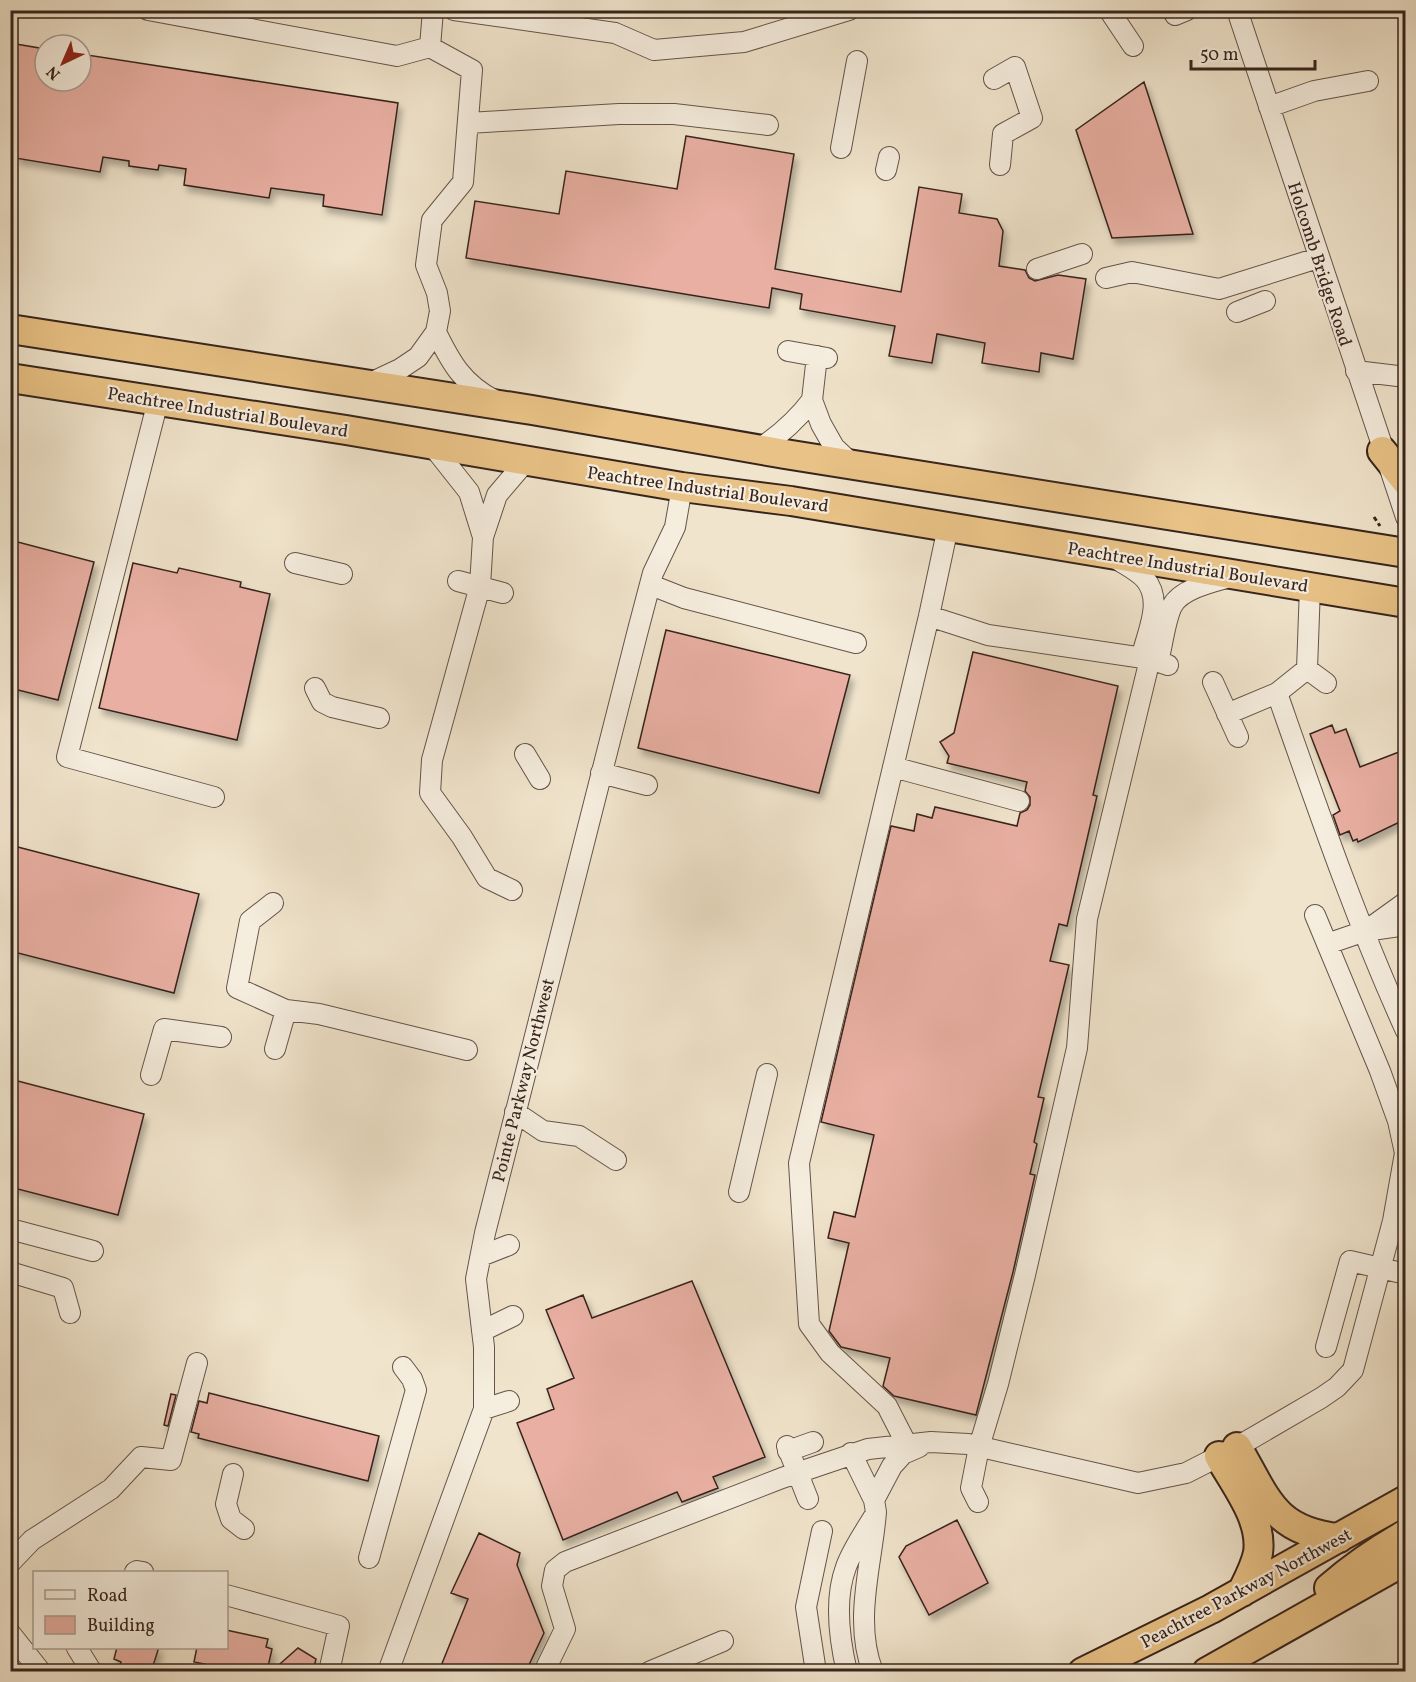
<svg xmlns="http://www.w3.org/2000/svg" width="1416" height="1682" font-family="Vollkorn,serif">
  <defs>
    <filter id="shadow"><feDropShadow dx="3.5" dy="6" stdDeviation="3" flood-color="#0004"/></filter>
  </defs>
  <rect width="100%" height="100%" fill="#f0e4cc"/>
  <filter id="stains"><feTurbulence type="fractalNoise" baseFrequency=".00333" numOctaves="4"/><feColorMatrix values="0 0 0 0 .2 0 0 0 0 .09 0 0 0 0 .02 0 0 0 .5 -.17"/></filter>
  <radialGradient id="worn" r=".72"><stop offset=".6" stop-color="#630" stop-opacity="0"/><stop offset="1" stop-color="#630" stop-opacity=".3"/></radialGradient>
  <path fill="#e8afa2" stroke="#37241d" stroke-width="1.5" filter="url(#shadow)" d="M10,43L45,49V81H81V54L398,103L382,215L323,206L324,195L271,188L269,198L184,185L186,169L159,165L158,170L129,166V161L103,157L100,172L15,158L17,143L10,142Z
    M1144,82L1193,234L1112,238L1076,130Z
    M686,136L794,154L775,269L901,292L919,187L962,194L959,213L997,219L1003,231L999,266L1025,270L1029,278L1035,281L1058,275L1086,279L1073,359L1041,353L1039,372L982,363L985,343L937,334L932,363L889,356L895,326L800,309L802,294L772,288L769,308L466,258L475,201L559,214L566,171L677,189Z
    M10,540L94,562L58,700L10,688Z
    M133,563L177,573L179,568L241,582L240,587L270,594L237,740L99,708Z
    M666,630L850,675L819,793L638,748Z
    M973,652L1118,686L1093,795L1097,796L1067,926L1059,924L1050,961L1069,965L1038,1097L1044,1098L1034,1142L1037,1144L1030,1174L1035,1175L1013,1272L976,1415L894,1396L883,1386L890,1358L841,1347L829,1331L849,1243L828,1238L834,1212L855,1217L874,1135L821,1122L891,826L914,831L917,814L932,818L935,807L1017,826L1020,813L1027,810L1030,805V797L1025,791L1027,782L947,763L949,756L940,742L954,733Z
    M1332,725L1335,733L1346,729L1360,767L1399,752L1406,766V819L1358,842L1357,839L1353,841L1349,831L1340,835L1333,815L1340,811L1310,734Z
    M10,845L199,894L174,993L10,951Z
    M10,1079L144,1114L118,1215L10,1187Z
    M692,1281L765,1457L713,1477L718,1488L682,1502L677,1492L563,1540L517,1423L554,1409L547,1389L574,1378L546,1310L583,1295L592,1318Z
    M209,1393L379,1436L368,1481L198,1438L199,1434L191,1432L199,1401L207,1403Z
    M171,1394L176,1395L168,1426L164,1425Z
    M957,1520L988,1583L929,1615L899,1557L906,1546Z
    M479,1533L520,1553L517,1565L544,1633L526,1671H439L468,1599L451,1593Z
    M226,1630L268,1639L266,1647L272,1649L267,1671H204L205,1664L194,1662L197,1647H226Z
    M117,1647H159L152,1669L147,1668L146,1671H118L121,1662L114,1659Z
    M298,1648L316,1659L313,1671H272Z"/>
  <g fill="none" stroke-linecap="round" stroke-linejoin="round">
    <g stroke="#655449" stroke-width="22">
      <path id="minor" d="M148,10L397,56L430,47
        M454,10L615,33L654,50L744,42L849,10
        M1109,10L1133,46
        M1237,10L1406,517
        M1175,15L1187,10
        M994,79L1015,67L1032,118L1003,134L1000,165
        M1269,107L1314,91L1368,81
        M468,123L619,114H674L768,125
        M841,148L857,61
        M886,170L889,157
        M1037,269L1082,254
        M1106,278L1132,272L1219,289L1318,258
        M1237,312L1265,301
        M436,332C451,363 463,384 494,400
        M788,351L827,358
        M817,356L812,400L821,424L834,447L851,463
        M1356,371L1406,377
        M366,385L400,369L418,357L436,332L440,311L437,293L426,265L432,220L463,182L472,70L430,47L433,10
        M158,401L67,757L214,797
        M431,444L469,492L483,537
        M759,449C780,435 797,420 812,400
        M295,563L342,574
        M458,581L503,593
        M651,585L684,598L856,643
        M1310,587L1307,669L1326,683
        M929,616L988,635L1150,659L1168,665
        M1150,659L1160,653C1163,640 1166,618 1172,606C1181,589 1212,582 1230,577
        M1213,682L1238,737
        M315,688L322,702L332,707L379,718
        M1277,693C1317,807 1356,921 1406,1031
        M1227,714L1277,693L1307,669
        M525,754L540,779
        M893,767L1019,801
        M601,773L647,785
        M512,890L487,878L462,837L430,793L432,760L480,586L483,537L497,495L526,461
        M273,903L250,921L237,988L286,1010L275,1049
        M1367,930L1406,902
        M1327,944L1365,931L1406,925
        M286,1010L319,1014L467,1050
        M151,1075L164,1029L221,1037
        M515,1112L543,1131L579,1136L616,1160
        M739,1192L767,1074
        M10,1229L93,1251
        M481,1256L509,1245
        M10,1272L63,1288L70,1313
        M482,1331L513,1316
        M1326,1347L1350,1261L1406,1274
        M484,1409L509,1401
        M907,1445L887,1406L830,1353L809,1324L799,1163L929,616L948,527
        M787,1446L808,1499
        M788,1451L813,1442
        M851,1453L874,1500L876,1512C872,1564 853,1621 873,1672
        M233,1474L226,1504L231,1519L244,1529
        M874,1500L892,1466L903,1454L919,1447
        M978,1502L971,1488L979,1447L998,1384L1025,1275L1077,1048L1087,919L1150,659L1144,648C1150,626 1162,599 1145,579C1137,570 1123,564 1114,557
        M369,1558L416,1390L412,1379L403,1367
        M10,1563L32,1540L111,1489L141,1457L171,1460L197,1363
        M135,1572L137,1571L143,1572
        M226,1595L339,1626L329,1672
        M10,1633L41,1672
        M77,1648L92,1672
        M388,1672L484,1409V1347L476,1279L485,1233L638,630L653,573L675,527L682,487
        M544,1672L565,1629L552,1586L555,1570L565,1562L782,1478L868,1449L931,1442L968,1444L1138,1483L1186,1473L1237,1447L1321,1398L1337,1387L1353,1370L1393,1221L1405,1153L1398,1121L1380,1071L1315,915
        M649,1672L723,1641
        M816,1672L806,1607L822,1531
        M847,1672C839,1638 834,1599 846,1567C852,1550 864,1533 873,1518"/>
    </g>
    <g stroke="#37241d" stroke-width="32">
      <path id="highway" d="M10,329L532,410L785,454L1406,553
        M10,378L346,430L682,487L791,501L1406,603
        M1382,451L1406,481
        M1237,1447C1267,1498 1273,1531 1339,1538
        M1219,1456C1235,1485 1263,1519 1258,1553C1255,1567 1248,1580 1242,1592
        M1329,1588C1353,1567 1378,1550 1406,1534
        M1083,1672L1211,1609L1406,1500
        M1207,1672L1406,1560"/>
    </g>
    <path stroke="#37241d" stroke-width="3" stroke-dasharray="4.5 3" stroke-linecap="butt" d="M1374,517L1380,526"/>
    <use href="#minor" stroke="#f5edde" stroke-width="20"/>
    <use href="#highway" stroke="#e8c286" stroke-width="28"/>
  </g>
  <g text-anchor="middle" stroke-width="4.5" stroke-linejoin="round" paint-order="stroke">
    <g font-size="18" fill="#37241d" stroke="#f5edde">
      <text transform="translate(1320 264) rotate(72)" y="6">Holcomb Bridge Road</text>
      <text transform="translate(228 412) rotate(9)" y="6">Peachtree Industrial Boulevard</text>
      <text transform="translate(708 489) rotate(8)" y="6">Peachtree Industrial Boulevard</text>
      <text transform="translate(1188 567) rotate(9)" y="6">Peachtree Industrial Boulevard</text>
      <text transform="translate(523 1080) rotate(-76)" y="6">Pointe Parkway Northwest</text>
      <text transform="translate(1246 1588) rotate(-28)" y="6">Peachtree Parkway Northwest</text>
    </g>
  </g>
  <rect width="1416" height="1682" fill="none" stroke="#f0e4cc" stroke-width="36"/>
  <rect x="12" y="12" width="1392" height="1658" fill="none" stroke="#37241d" stroke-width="3"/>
  <rect x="18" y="18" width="1380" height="1646" fill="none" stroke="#37241d" stroke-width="1.5"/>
  <rect x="33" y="1571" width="195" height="78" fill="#f5edde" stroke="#a99d91" stroke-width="1.5"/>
  <rect x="45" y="1590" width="30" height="9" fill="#f5edde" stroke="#a99d91" stroke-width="1.5"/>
  <text x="87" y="1601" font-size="18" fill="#37241d">Road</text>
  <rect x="45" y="1616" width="30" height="18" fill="#e8afa2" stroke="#a99d91" stroke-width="1.5"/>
  <text x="87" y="1631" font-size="18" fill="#37241d">Building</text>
  <g transform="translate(63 63) rotate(224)"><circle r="28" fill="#f5edde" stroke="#a99d91" stroke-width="1.5"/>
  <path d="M0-4.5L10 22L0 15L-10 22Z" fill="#8f2418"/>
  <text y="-9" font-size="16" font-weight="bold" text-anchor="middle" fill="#37241d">N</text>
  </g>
  <path d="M1191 60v9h124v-9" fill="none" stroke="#37241d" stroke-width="3"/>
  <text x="1200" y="60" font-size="18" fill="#37241d" stroke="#f5edde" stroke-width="4.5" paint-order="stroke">50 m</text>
  <rect width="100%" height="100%" filter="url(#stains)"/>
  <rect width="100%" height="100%" fill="url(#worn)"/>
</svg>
